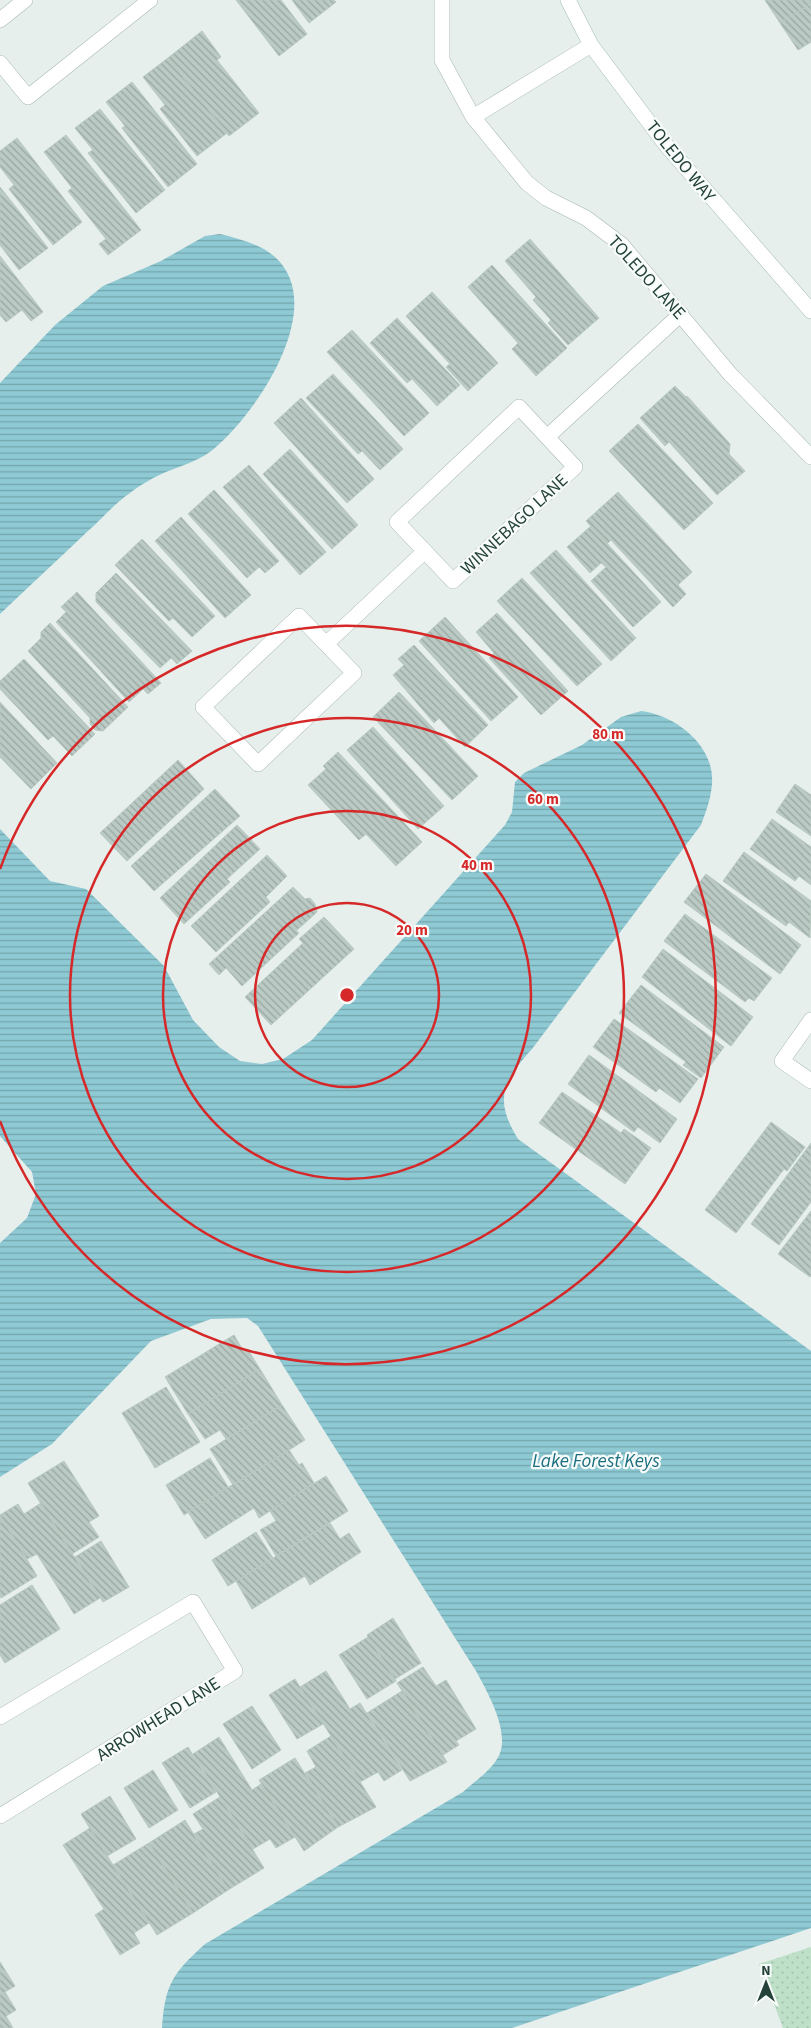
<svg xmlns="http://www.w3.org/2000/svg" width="811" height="2028" font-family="'Source Sans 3',sans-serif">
  <defs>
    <pattern id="grass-dots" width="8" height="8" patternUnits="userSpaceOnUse" patternTransform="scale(1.25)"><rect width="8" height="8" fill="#bfe0c8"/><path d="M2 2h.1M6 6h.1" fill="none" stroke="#a4c1ad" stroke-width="1.8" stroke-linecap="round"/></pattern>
    <pattern id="water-rules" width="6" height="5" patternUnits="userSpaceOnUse" patternTransform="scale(1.25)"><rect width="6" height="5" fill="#8ec9d4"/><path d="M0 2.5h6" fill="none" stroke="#74a5ad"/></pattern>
    <pattern id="building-back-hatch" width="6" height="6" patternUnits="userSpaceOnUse" patternTransform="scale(1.25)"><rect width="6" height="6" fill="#bbcac4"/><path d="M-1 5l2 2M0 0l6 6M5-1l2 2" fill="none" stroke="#98a6a0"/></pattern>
  </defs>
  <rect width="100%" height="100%" fill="#e6efeb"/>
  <path fill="url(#grass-dots)" d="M811,1947V2028H783L759,1964Z"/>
  <path fill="url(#water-rules)" d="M220,234C240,239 260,244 275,257C329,306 257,412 216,447C202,460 183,465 166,472C154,477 140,485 130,493C115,503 102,519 88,531C59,559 29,586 0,614V383L55,325L103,286L161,261L205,236Z
    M641,711C675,715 715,745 712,784C711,798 706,812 701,825L532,1049C502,1082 494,1100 518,1139L811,1351V1928L512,2028H162C165,1984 173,1973 205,1944L463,1792C474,1782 489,1772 497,1759C513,1736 487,1691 476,1671L258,1326L247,1318L211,1319L151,1341L52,1444L0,1477V1243L27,1218L36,1194L32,1172L0,1136V829L50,881L86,889L164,966L193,1020L219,1047L240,1061L262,1064L283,1059L312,1040L505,825L512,812L515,782L524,773L582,745L621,717Z"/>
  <path fill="url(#building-back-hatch)" stroke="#b8c9c2" d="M236,0H281L307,34L279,56Z
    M292,0H334L336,2L309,23Z
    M765,0H811V4L780,23Z
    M811,4V42L798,50L780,23Z
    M202,31L221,57L217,60L259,113L229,136L168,58Z
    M168,58L227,133L197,156L160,109L165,105L143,77Z
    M132,82L197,164L168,187L122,128L125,126L106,102Z
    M100,109L165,190L136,213L88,153L93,150L75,128Z
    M66,135L141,230L108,255L99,244L106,239L68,191L72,188L44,152Z
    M17,138L82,222L53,245L9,189L14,185L0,167V151Z
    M0,187L48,248L19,270L0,245Z
    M530,239L599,318L568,345L548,323L551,320L533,300L536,297L505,261Z
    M0,256L43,312L31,321L22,310L6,322L0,315Z
    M492,265L567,348L536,376L512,349L518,343L468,287Z
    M432,292L498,363L468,391L446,367L450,364L406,316Z
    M397,318L460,385L437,406L412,379L407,383L370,343Z
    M352,330L429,413L404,436L327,352Z
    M333,374L403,449L380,470L362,451L358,454L306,398Z
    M675,386L686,397L687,396L730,444L729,454L745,471L717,495L669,442L665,446L640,418Z
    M301,398L374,479L347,503L274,423Z
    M638,424L713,503L684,530L609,451Z
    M290,449L358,525L332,549L263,474Z
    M249,465L326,552L300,575L223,487Z
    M214,490L279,561L265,573L259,567L247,578L188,514Z
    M618,492L692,572L678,585L686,594L673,607L611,540L607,544L586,521Z
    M181,517L251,595L225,618L155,541Z
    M591,526L661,602L633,627L591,581L606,567L601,563L590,573L567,547Z
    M142,539L215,616L192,637L173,618L169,621L115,565Z
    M556,550L636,638L611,661L530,573Z
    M116,573L192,651L177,664L171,658L160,668L96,602V593Z
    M522,578L602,664L577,686L497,601Z
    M77,592L161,683L148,694L143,689L129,702L56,622L66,612L61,607Z
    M497,613L568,691L541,715L489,658L494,653L476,632Z
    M445,617L518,697L491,721L419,641Z
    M50,623L128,707L103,731L95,730L90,724V718L28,651L41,638V632Z
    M414,645L488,725L465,747L439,718L434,723L393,675L404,665L398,659Z
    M24,659L95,734L72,756L53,736L48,740L0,689V681Z
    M399,692L478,776L452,800L373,717Z
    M0,702L57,763L31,789L0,757Z
    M373,727L444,806L418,829L347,750Z
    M338,752L422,842L396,866L366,834L359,840L308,785L326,769L323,766Z
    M178,760L204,789L127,861L100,833Z
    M795,784L811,795V836L776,812Z
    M215,789L240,816L154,891L131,866Z
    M772,819L811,847V885L799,876L795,881L750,849Z
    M237,825L260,849L227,879L230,882L184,924L160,898Z
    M744,852L811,901L810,938L789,922L786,926L723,881Z
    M267,855L287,876L266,897L270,902L216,952L191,926Z
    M706,874L801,945L780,974L684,902Z
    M293,887L305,899L310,898L315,904L317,912L296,931L299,933L242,986L226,968L219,975L209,964Z
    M685,914L772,978L754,1001L749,998L745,1002L664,941Z
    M324,917L354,949L271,1025L245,997L303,943L299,939Z
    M663,949L753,1017L731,1046L642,977Z
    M641,985L724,1047L701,1078L683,1065L686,1062L619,1013Z
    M614,1019L698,1079L680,1103L659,1088L656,1092L593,1047Z
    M589,1055L677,1119L660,1143L638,1127L634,1132L568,1084Z
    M562,1092L621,1133L624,1129L651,1148L625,1184L539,1123Z
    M771,1122L805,1147L787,1171L784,1169L736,1233L705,1210Z
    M811,1143V1202L779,1245L751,1224Z
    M811,1211V1275L810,1277L778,1254Z
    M234,1335L244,1352L248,1350L260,1369L188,1414L165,1377Z
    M260,1369L282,1405L226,1439L220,1430L205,1439L188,1414Z
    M166,1387L200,1442L155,1468L122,1413Z
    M282,1405L305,1440L233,1485L210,1449Z
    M289,1450L299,1465L302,1463L314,1483L259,1518L254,1508L205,1539L188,1512Z
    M210,1458L228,1487L184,1515L166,1485Z
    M64,1461L99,1516L89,1522L99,1537L72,1554L28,1483Z
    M326,1476L348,1511L276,1556L260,1530L276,1521L270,1511Z
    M41,1503L100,1598L74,1614L37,1554L27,1559L0,1515L18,1504L24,1514Z
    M0,1515L37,1576L1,1598L0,1596Z
    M330,1523L340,1539L349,1533L361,1552L310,1585L305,1576L252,1609L236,1581Z
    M256,1532L273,1558L228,1586L212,1560Z
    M101,1541L129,1587L103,1602L75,1557Z
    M32,1585L60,1629L5,1663L0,1655V1605Z
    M393,1618L421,1663L395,1679L367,1635Z
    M368,1637L396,1681L367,1699L339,1655Z
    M423,1667L436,1686L446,1680L476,1729L456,1741L459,1745L443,1755L397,1683Z
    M326,1671L350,1709L360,1703L402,1770L384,1781L378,1772L360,1782L300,1687Z
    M295,1679L323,1724L297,1739L269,1695Z
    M402,1691L447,1762L410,1781L367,1713Z
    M252,1706L281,1750L252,1769L223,1724Z
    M331,1736L376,1807L338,1827L305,1773L316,1767L307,1751Z
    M219,1737L252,1790L261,1784L295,1837L276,1848L270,1839L253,1849L193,1754Z
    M188,1747L216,1792L190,1808L162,1763Z
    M295,1758L338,1827L304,1851L259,1780Z
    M153,1770L178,1810L149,1828L124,1788Z
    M110,1796L136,1839L107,1856L81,1814Z
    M220,1797L264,1868L228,1890L194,1834L203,1829L193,1814Z
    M185,1820L228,1890L193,1913L149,1843Z
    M90,1828L149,1923L134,1933L140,1943L120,1955L95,1915L104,1909L63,1845Z
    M149,1843L193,1913L157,1935L113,1865Z
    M0,1962L15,1986L0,1995Z
    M5,1992L16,2010L6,2016L13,2028H0V1995Z"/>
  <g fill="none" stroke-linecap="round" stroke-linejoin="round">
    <g stroke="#a8b8b2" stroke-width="16">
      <path id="street" d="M442,0V60L473,117L527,183L546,198L586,218L622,245L730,374L811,457
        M0,20L25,0
        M0,63L28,97L150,0
        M473,117L591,45
        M547,437L575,467L453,581L397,522L519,407L547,437L681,314
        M326,644L354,673L258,764L203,707L299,616L326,644L425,551
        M811,1020L782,1061L811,1081
        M0,1717L193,1602L235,1671L0,1816"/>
    </g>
    <g stroke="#a4bbb3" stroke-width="16">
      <path id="secondary" d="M568,0L591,45L666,145L811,311"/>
    </g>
    <use href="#street" stroke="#fff" stroke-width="15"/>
    <use href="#secondary" stroke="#fff" stroke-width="15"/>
  </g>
  <g fill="none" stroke="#d62828" stroke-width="2.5">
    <circle cx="347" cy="995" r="92"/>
    <circle cx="347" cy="995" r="184"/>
    <circle cx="347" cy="995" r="277"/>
    <path d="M0 869A369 369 0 1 1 0 1121"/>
  </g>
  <g text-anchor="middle" stroke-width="4.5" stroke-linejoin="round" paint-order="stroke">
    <g font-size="18" fill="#24423a" stroke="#f7fbf9">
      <text transform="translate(681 161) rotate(51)" y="6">TOLEDO WAY</text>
      <text transform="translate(647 277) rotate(48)" y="6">TOLEDO LANE</text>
      <text transform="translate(514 524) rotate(-43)" y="6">WINNEBAGO LANE</text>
      <text transform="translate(158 1719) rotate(-32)" y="6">ARROWHEAD LANE</text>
    </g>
    <g font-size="19" font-style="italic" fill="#1c6f80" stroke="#f7fbf9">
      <text x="596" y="1467">Lake Forest Keys</text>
    </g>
  </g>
  <circle cx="347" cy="995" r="8" fill="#d62828" stroke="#f7fbf9" stroke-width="2.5"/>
  <g font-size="15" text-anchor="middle" font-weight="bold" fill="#d62828" stroke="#f7fbf9" stroke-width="4.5" stroke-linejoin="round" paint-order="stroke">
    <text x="608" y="739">80 m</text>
    <text x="543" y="804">60 m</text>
    <text x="477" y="870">40 m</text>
    <text x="412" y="935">20 m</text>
  </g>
  <g transform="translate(766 1983)" stroke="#f7fbf9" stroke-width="4" paint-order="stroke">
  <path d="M0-4L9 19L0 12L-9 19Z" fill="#24423a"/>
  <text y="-8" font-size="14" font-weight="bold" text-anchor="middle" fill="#24423a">N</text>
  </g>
</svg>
